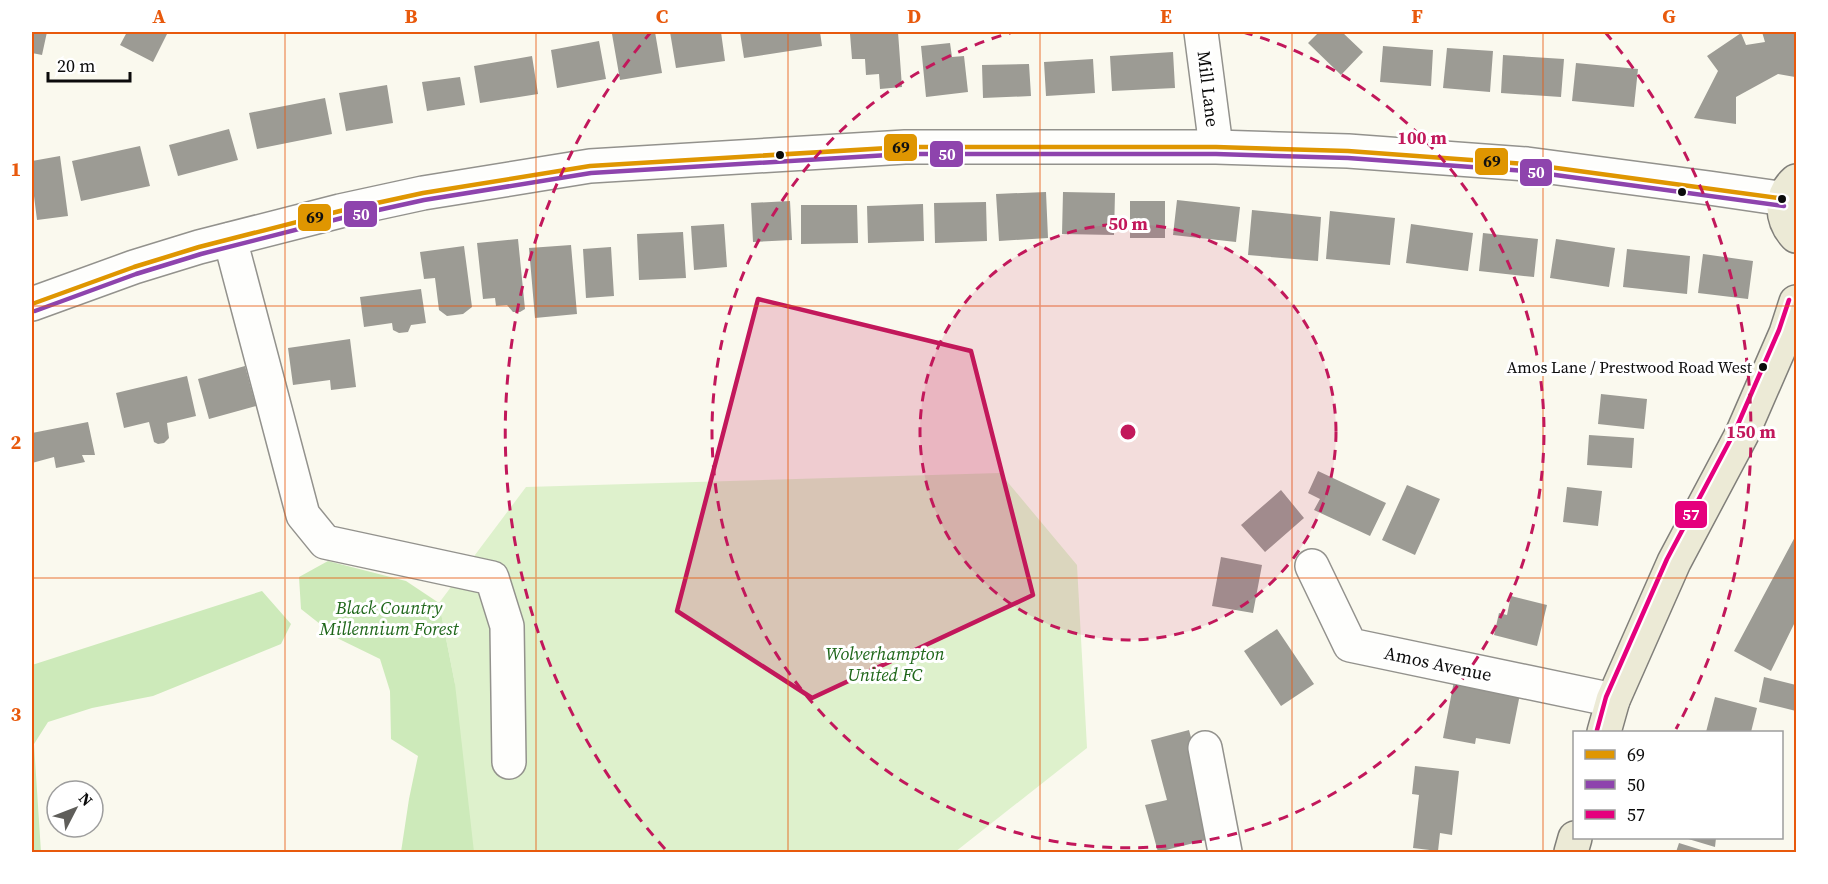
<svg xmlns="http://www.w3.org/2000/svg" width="1828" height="884" font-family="'Source Serif 4',serif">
  <rect width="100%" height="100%" fill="#faf9ee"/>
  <path fill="#def1cc" d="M1000,473L1077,565L1087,748L955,852H449L455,684L439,603L526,487Z"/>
  <path fill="#cdeaba" d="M328,561L406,581L439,603L455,684L474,852H401L409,799L418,756L391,739L390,691L380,659L339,639L301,609L299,577Z
    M262,591L291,624L281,644L153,696L92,708L48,722L34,744L41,852H32V665Z"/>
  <path fill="#9c9b94" d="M32,32H47L42,55L32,53Z
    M127,32H168L153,62L120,45Z
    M627,32H655L662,73L620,80L612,34Z
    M670,32H721L725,61L676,68Z
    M740,32H820L822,46L744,58Z
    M877,32H898L902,87L880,89L879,74L866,75L865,59H852L850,34Z
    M1319,32H1342L1363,52L1341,75L1308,43Z
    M1762,32H1796L1795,77L1778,74L1736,97V124L1694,118L1718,71L1707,56L1741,33L1746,45L1765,42Z
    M599,41L606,79L557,88L551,50Z
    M950,43L952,57L964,56L968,92L926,97L921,46Z
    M1383,46L1433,50L1431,86L1380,82Z
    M1447,48L1493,51L1490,92L1443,88Z
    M1173,52L1175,88L1112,91L1110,56Z
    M1503,55L1564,59L1561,97L1501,93Z
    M532,56L538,94L480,103L474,66Z
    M1093,59L1095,93L1046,96L1044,62Z
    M1576,63L1638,69L1634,107L1572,101Z
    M1029,64L1031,96L983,98L982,65Z
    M460,77L465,105L427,111L422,82Z
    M387,85L393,123L346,131L339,93Z
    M325,98L332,134L257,149L249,113Z
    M229,129L238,160L178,176L169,145Z
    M140,146L150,186L81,201L72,161Z
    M60,156L68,216L37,220L32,180V161Z
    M1046,192L1048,238L999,241L996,194Z
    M1063,192L1115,193L1114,235L1062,234Z
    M1177,200L1240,207L1236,242L1173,235Z
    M790,201L792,240L753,242L751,203Z
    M1130,201H1165V238H1130Z
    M986,202L987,241L935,243L934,203Z
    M923,204L924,241L868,243L867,206Z
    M801,205H857L858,243L801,244Z
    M1252,210L1321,217L1318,261L1248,255Z
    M1330,211L1395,218L1390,265L1326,259Z
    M724,224L727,267L694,270L691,226Z
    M1411,224L1473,233L1468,271L1406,263Z
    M683,232L686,278L639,280L637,234Z
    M1483,233L1538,239L1534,277L1479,271Z
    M518,239L525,309L520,312H513L507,305L496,306L495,298L483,299L477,243Z
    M1556,239L1615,248L1609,287L1550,278Z
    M571,245L577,314L535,318L529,248Z
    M464,246L472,307L463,314L447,316L439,310L435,278L424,279L420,252Z
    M611,247L614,296L586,298L583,249Z
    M1627,249L1690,256L1687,294L1623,287Z
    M1703,254L1753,261L1748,299L1698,293Z
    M421,289L426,323L411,325L408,332L399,333L393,330L392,323L364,327L360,297Z
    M350,339L356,387L331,390L330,380L293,385L288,348Z
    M245,366L256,406L209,419L198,379Z
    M187,376L196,416L167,423L169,438L164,443L158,444L154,442L149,422L124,428L116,393Z
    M1601,394L1647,399L1644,429L1598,424Z
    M88,422L95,455H82L85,462L56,468L54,457L32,463V433Z
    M1589,435L1634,438L1632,468L1587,465Z
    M1318,471L1386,503L1370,536L1314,510L1320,499L1308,493Z
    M1407,485L1440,499L1415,555L1382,540Z
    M1567,487L1602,491L1598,526L1563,522Z
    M1281,490L1304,518L1265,552L1241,525Z
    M1796,535V620L1771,671L1734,651Z
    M1221,557L1262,565L1253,613L1212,606Z
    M1511,596L1547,605L1537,646L1494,635L1499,613L1507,615Z
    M1277,629L1314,684L1281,706L1244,651Z
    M1764,677L1796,685V711L1759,702Z
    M1454,681L1520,694L1510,744L1476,738L1475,744L1443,738Z
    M1715,697L1757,708L1751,732H1706Z
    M1189,730L1218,837L1158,852L1145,805L1167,800L1151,740Z
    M1415,766L1459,771L1452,835L1440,833L1438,851L1413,848L1419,795L1412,794Z
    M1685,838H1716L1715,847Z
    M1679,843L1708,852H1676Z"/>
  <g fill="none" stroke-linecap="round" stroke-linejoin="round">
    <g stroke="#93928d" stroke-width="36">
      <path id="minor" d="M1201,32L1216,147
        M230,239L303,515L325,542L492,578L507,626L509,762
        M32,304L134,267L199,247L340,211L423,193L590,166L905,147H1216L1348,151L1527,164L1709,188L1785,199
        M1312,566L1350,645L1613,700
        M1205,748L1225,852"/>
    </g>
    <g stroke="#807f7a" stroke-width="36">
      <path id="major" d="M1796,181C1779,196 1781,220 1796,236
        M1604,732L1613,700L1674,562L1742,434L1786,333L1796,302
        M1571,852L1575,838"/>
    </g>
    <use href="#minor" stroke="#fefefc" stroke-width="33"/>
    <use href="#major" stroke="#ecead6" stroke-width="33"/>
    <g stroke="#fff" stroke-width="9">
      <path id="bus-1" d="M32,304L134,267L199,247L340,211L423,193L590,166L905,147H1216L1348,151L1527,164L1785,199"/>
    </g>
    <g stroke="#fff" stroke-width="9">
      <path id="bus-2" d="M35,311L136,274L201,254L342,218L424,200L591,173L905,154H1216L1348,158L1526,171L1784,206"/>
    </g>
    <g stroke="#fff" stroke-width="9">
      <path id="bus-3" d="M1597,730L1606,697L1667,559L1735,431L1779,330L1789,300"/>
    </g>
    <use href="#bus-1" stroke="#df9601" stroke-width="4.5"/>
    <use href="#bus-2" stroke="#8e44ad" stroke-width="4.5"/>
    <use href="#bus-3" stroke="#e5007d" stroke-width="4.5"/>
  </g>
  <path fill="#c2185b" fill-opacity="0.2" stroke="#c2185b" stroke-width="4.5" stroke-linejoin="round" d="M758,299L971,351L1033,595L812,698L677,611Z"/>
  <path fill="none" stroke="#e8590c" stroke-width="1.5" stroke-opacity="0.55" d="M285,32V852M536,32V852M788,32V852M1040,32V852M1292,32V852M1543,32V852M32,306H1796M32,578H1796"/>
  <circle cx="1128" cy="432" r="208" fill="#c2185b" fill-opacity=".12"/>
  <g fill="none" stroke="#c2185b" stroke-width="3" stroke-dasharray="10 8">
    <circle cx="1128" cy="432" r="208"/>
    <path d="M1243 32A416 416 0 1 1 1013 32"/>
    <path d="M665 849A623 623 0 0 1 651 32M1605 32A623 623 0 0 1 1676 729"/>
  </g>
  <g fill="#0b0b0b" stroke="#fff" stroke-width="2">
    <circle cx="780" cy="155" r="5"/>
    <circle cx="1682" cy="192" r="5"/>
    <circle cx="1782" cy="199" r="5"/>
    <circle cx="1763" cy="367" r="5"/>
  </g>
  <g text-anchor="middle" stroke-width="6" stroke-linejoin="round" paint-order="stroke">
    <g font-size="16" fill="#0b0b0b" stroke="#fff" text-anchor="end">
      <text x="1752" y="373">Amos Lane / Prestwood Road West</text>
    </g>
    <g font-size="18" fill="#0b0b0b" stroke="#fff">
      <text transform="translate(1208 89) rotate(83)" y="6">Mill Lane</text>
      <text transform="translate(1438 664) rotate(12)" y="6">Amos Avenue</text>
    </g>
    <g font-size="18" font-style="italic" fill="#1e6619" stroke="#fff">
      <text x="389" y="614">Black Country<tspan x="389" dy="21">Millennium Forest</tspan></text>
      <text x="885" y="660">Wolverhampton<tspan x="885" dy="21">United FC</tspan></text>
    </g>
  </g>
  <circle cx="1128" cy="432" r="9" fill="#c2185b" stroke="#fff" stroke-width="3"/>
  <g font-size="18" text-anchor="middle" font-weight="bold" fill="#c2185b" stroke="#fff" stroke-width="6" stroke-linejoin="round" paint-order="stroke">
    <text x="1422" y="144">100 m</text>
    <text x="1128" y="230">50 m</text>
    <text x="1751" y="438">150 m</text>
  </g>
  <g stroke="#fff" stroke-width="2">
    <rect x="883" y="133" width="35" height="29" rx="6" fill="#df9601"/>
    <rect x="929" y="140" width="35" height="28" rx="6" fill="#8e44ad"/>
    <rect x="1474" y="147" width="35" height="29" rx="6" fill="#df9601"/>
    <rect x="1519" y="158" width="34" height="29" rx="6" fill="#8e44ad"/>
    <rect x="343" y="200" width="35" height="28" rx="6" fill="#8e44ad"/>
    <rect x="297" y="203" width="35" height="29" rx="6" fill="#df9601"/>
    <rect x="1674" y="500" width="34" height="29" rx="6" fill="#e5007d"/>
  </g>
  <g font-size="16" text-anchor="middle" font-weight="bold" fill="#fff">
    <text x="947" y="160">50</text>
    <text x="1536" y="178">50</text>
    <text x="361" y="220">50</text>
    <text x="1691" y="520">57</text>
  </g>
  <g font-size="16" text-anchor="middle" font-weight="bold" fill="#111">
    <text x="901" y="153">69</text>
    <text x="1492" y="167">69</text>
    <text x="315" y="223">69</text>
  </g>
  <rect width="1828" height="884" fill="none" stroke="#ffffff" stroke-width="66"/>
  <rect x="1573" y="731" width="210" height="108" fill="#ffffff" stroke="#9d9d9d" stroke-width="1.5"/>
  <rect x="1585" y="750" width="30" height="9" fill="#df9601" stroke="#9d9d9d" stroke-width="1.5"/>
  <text x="1627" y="761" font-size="18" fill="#0b0b0b">69</text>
  <rect x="1585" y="780" width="30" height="9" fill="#8e44ad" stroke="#9d9d9d" stroke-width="1.5"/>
  <text x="1627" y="791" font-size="18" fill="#0b0b0b">50</text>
  <rect x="1585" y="810" width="30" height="9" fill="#e5007d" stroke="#9d9d9d" stroke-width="1.5"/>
  <text x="1627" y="821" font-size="18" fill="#0b0b0b">57</text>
  <g transform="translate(75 809) rotate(48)"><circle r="28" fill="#ffffff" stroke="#9d9d9d" stroke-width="1.5"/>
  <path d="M0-4.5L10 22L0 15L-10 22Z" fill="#5f5e5a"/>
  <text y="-9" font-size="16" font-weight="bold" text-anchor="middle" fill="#0b0b0b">N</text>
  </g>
  <path d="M48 72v9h82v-9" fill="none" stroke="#0b0b0b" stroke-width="3"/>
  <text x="57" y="72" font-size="18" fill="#0b0b0b" stroke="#ffffff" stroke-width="4.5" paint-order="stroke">20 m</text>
  <rect x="33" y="33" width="1762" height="818" fill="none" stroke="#e8590c" stroke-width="2"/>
  <g font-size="20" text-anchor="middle" font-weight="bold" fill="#e8590c">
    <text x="159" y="23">A</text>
    <text x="411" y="23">B</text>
    <text x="662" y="23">C</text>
    <text x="914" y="23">D</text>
    <text x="1166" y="23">E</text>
    <text x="1417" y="23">F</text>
    <text x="1669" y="23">G</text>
    <text x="16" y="176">1</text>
    <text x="16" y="449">2</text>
    <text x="16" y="721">3</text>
  </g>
</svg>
